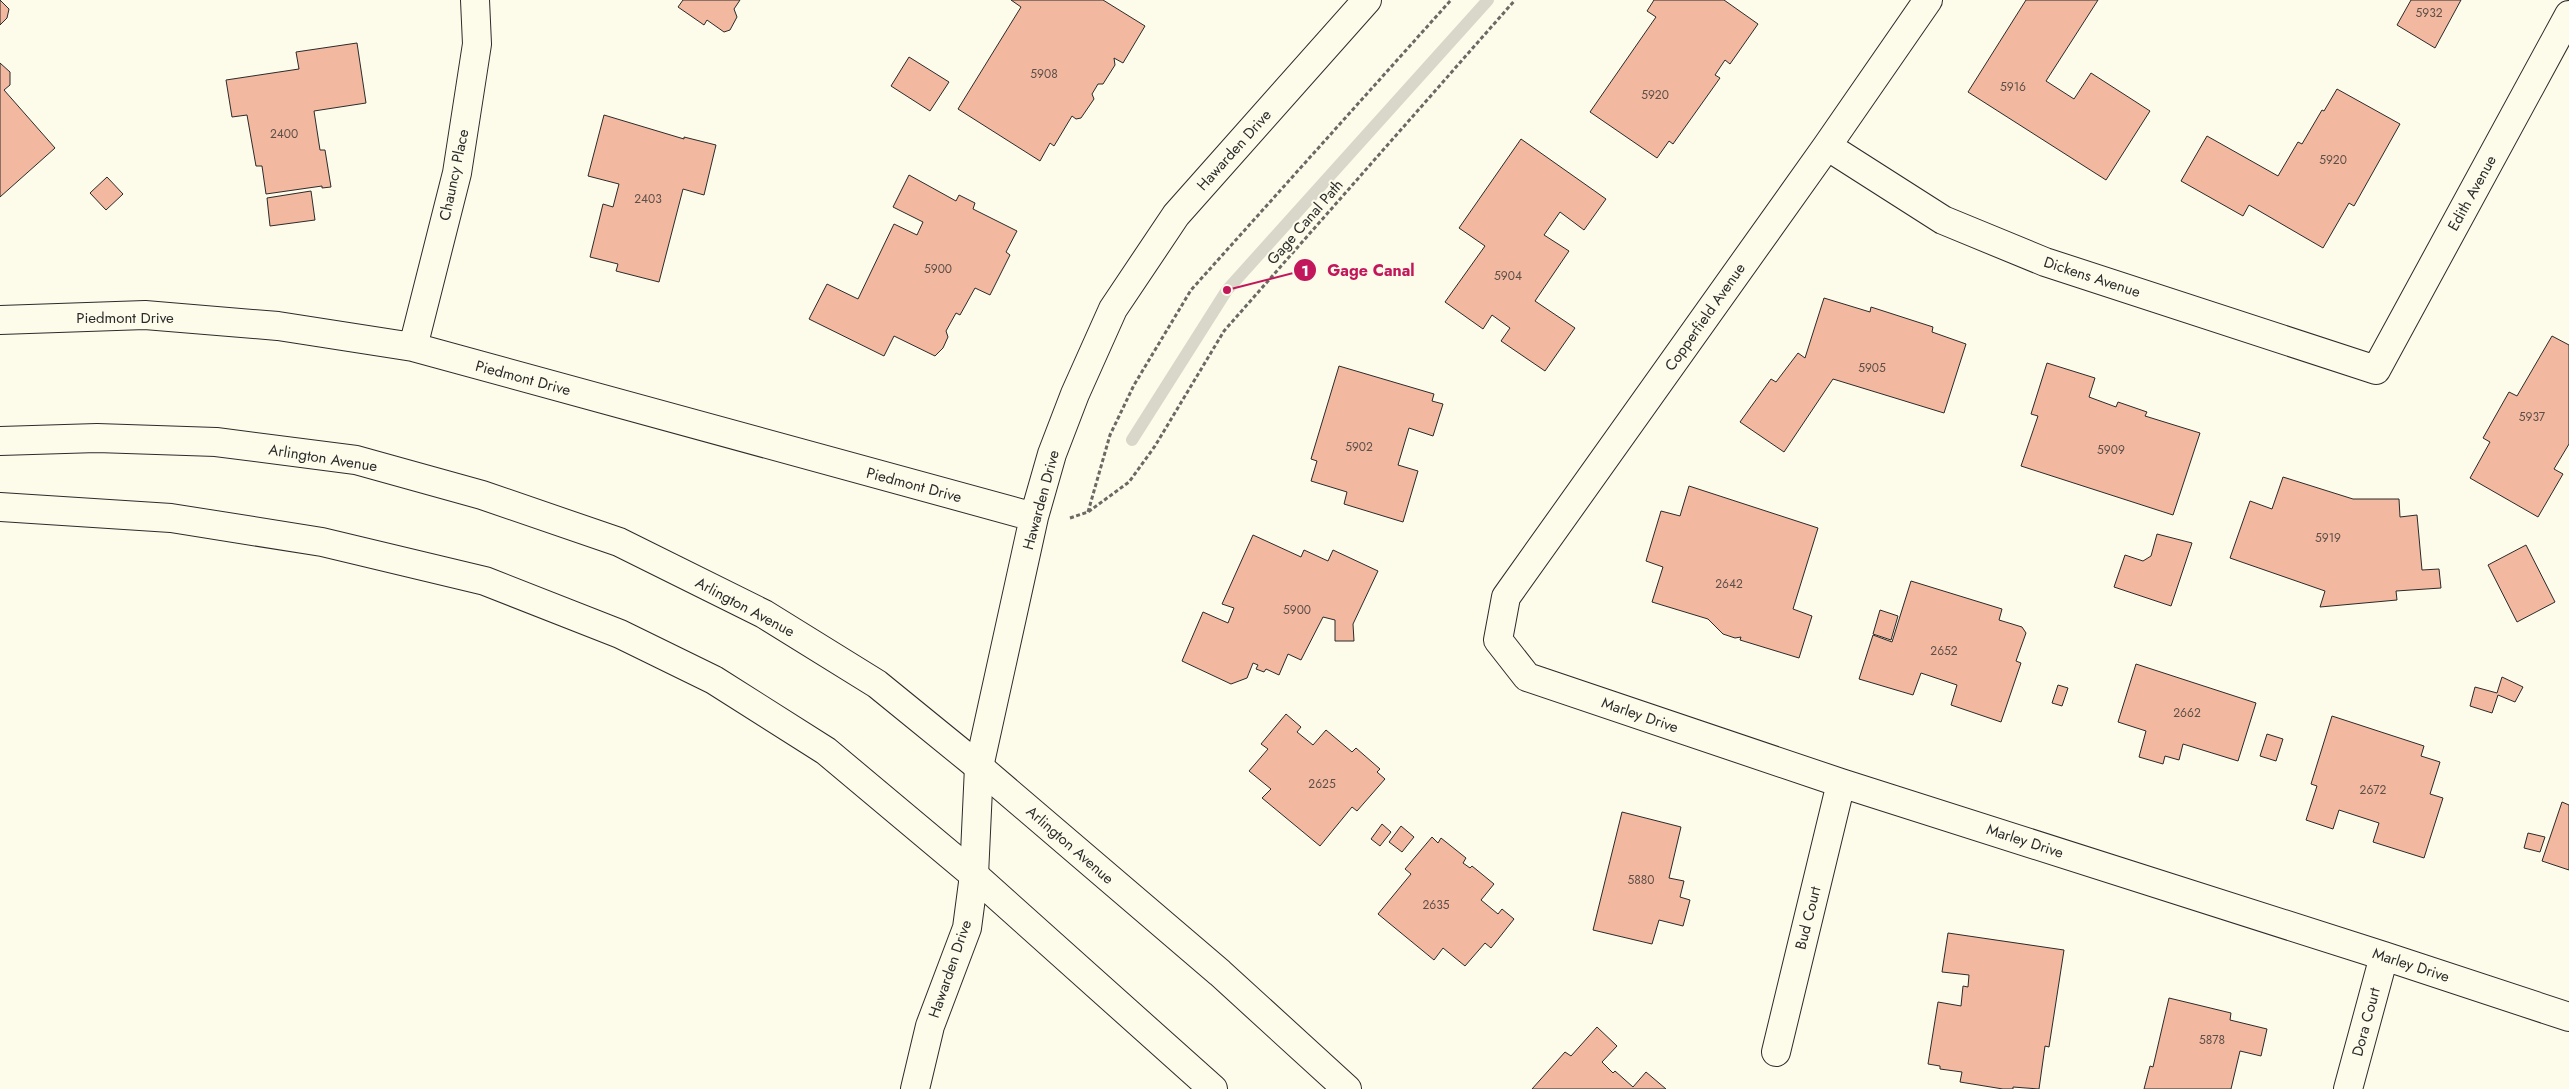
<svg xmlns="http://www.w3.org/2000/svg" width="2569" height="1089" font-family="Jost,sans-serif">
  <rect width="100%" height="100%" fill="#fdfbea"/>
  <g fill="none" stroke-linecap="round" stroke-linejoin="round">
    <path stroke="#d8d7c9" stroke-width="12" d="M1132,440L1227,290L1488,0"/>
  </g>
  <path fill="#f2b8a0" stroke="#2b2b2b" d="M0,0L9,9L7,18L0,25Z
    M683,0H740L734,9L737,17L730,30L724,32L707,20L704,25L678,7Z
    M1103,0L1145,26L1123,63L1114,58L1115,65L1103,84H1098L1092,94L1094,99L1081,118L1076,119L1072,116L1054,146L1050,143L1040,161L958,109L1021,7L1011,0Z
    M1654,0H1724L1758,24L1730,64L1725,60L1715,75L1720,78L1673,144L1669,141L1657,158L1590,112L1656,17L1647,11Z
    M2026,0H2098L2046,81L2074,99L2091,73L2150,111L2106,180L1968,92Z
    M2411,0H2461L2435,48L2397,25Z
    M357,43L366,103L314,111L320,150H325L331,187L322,188V186L266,194L262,166H256L247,115L232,117L226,80L299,69L296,52Z
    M909,57L949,82L930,111L891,86Z
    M0,63L10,72V85L4,90L55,148L0,197Z
    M2337,89L2400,124L2354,206L2349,203L2323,248L2249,205L2243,216L2181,181L2207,136L2278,176L2298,142L2302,144L2322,110L2324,111Z
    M604,115L684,139V137L716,145L704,195L683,189L659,282L616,271L618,264L590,257L603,204L613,207L619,184L588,176Z
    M1521,139L1606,199L1584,230L1560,212L1544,235L1569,251L1535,301L1575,328L1545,371L1501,341L1510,328L1492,315L1483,329L1445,302L1485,246L1459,228Z
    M909,175L956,201L959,195L975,203L973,209L1017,231L1006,252L1010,255L990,295L975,288L960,315L956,313L946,331L948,337L943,348L935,356L894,336L884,356L809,319L827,284L858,299L894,224L917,235L923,222L893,207Z
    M107,177L123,194L106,210L90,193Z
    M311,191L315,220L270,226L267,198Z
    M1824,298L1870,312L1871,307L1933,327L1932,332L1966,344L1944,413L1833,379L1784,452L1740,422L1771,379L1776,382L1798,353L1805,358Z
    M2552,336L2569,345V444L2554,469L2563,474L2538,517L2470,478L2490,442L2483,438L2509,392L2517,396Z
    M2047,363L2095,378L2089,397L2116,407L2118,402L2147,412L2145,416L2200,433L2173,515L2021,466L2038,416L2031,414Z
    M1339,366L1434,394L1432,401L1443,404L1433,436L1409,428L1398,465L1418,471L1403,522L1344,504L1347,492L1311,481L1317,461L1311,459Z
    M2283,477L2353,499H2399L2400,517L2417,515L2422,570L2439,569L2441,588L2396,591L2397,600L2320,607L2325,591L2230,558L2250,501L2272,509Z
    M1689,486L1818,528L1793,609L1812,616L1799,658L1740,640L1741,637L1735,638L1723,634L1708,619L1652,602L1663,567L1646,561L1661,511L1680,516Z
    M2157,534L2192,543L2171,606L2114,587L2125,555L2143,561L2151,556Z
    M1253,535L1301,557L1304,550L1328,561L1333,550L1378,571L1353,624L1354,641H1335V620L1323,617L1301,660L1288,654L1279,675L1266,669L1264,672L1256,669L1258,665L1253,663L1247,678L1231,684L1182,661L1203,612L1228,623L1234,608L1222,604Z
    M2526,545L2555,602L2517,622L2488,565Z
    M1911,581L2002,609L1999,620L2022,627L2026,633L2016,661L2021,663L2001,722L1951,705L1957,685L1921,673L1913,695L1859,679L1873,635L1892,642Z
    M1880,610L1898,616L1891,640L1873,634Z
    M2136,664L2256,703L2238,761L2183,744L2179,760L2165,756L2163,764L2139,757L2146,731L2118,722Z
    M2502,677L2523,687L2515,702L2498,695L2492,713L2470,706L2475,687L2497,693Z
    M2058,685L2068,688L2062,706L2052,703Z
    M1286,714L1301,727L1297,732L1313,745L1326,730L1352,752L1356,748L1380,769L1377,772L1385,779L1357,811L1352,807L1320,846L1262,798L1271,789L1249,771L1268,749L1261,744Z
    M2332,716L2424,746L2421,756L2440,762L2430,794L2443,798L2424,858L2373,842L2379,823L2339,810L2333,829L2306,820L2317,786L2311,784Z
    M2267,734L2283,739L2276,761L2260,756Z
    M2562,802L2569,805V870L2542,861Z
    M1622,812L1681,827L1669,878L1684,881L1680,897L1690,900L1683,926L1659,920L1652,944L1593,930Z
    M1382,824L1391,832L1380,846L1371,839Z
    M1401,826L1414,837L1402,852L1389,842Z
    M2528,833L2545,837L2540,852L2524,848Z
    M1432,837L1438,843L1441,838L1466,858L1463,863L1470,868L1472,866L1494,884L1481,900L1498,914L1502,909L1514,919L1491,948L1485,943L1465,966L1443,948L1434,960L1378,914L1411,874L1405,869Z
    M1948,933L2064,950L2049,1047L2045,1046L2039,1089L2013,1087V1089H2003L1960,1082L1962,1072L1940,1069V1066L1928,1064L1938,1002L1961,1006L1963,986L1968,987L1969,975L1942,972Z
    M2169,998L2231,1013L2230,1020L2267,1029L2261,1056L2240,1051L2231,1089H2144L2150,1066L2153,1067Z
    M1597,1027L1617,1046L1602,1062L1613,1073L1615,1071L1633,1087L1646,1072L1666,1089H1532L1565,1052L1571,1056Z"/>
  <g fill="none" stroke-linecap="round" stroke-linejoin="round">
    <g stroke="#2b2b2b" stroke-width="30">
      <path id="street" d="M1928,0L1827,146L1506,597L1498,640L1527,677L1841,783L2384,956L2569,1017
        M1827,146L1943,220L2045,262L2376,370L2569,15
        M0,320L145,315L278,326L413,347L1034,517
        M413,347L457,173L477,44L475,0
        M1776,1052L1841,783
        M915,1089L930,1026L967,928L974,875L979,767L1034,517L1052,454L1075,394L1113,309L1176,215L1367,0
        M2348,1089L2384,956"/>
    </g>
    <g stroke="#2b2b2b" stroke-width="30">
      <path id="primary" d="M0,441L97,438L216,442L356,460L482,495L619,542L764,614L877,684L979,767L1220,973L1347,1089
        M0,507L171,518L322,542L485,581L620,634L714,680L826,751L974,875L1213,1089"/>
    </g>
    <path stroke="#6a6964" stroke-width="3" stroke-dasharray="4 2.5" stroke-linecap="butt" d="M1088,512L1110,435L1134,385L1191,290L1451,0
      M1070,518L1088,512L1129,482L1155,446L1224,331L1515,0"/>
    <use href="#street" stroke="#fdfbea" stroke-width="28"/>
    <use href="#primary" stroke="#fdfbea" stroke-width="28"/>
  </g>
  <g text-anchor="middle" stroke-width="4" stroke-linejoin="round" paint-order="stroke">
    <g font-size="12" fill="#5d4e48">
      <text x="2429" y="17">5932</text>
      <text x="1044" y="78">5908</text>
      <text x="2013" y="91">5916</text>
      <text x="1655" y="99">5920</text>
      <text x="284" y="138">2400</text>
      <text x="2333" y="164">5920</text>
      <text x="648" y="203">2403</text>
      <text x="938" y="273">5900</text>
      <text x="1508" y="280">5904</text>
      <text x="1872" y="372">5905</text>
      <text x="2532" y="421">5937</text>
      <text x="1359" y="451">5902</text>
      <text x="2111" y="454">5909</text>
      <text x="2328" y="542">5919</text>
      <text x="1729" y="588">2642</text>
      <text x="1297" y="614">5900</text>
      <text x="1944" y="655">2652</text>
      <text x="2187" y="717">2662</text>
      <text x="1322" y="788">2625</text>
      <text x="2373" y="794">2672</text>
      <text x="1641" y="884">5880</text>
      <text x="1436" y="909">2635</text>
      <text x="2212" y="1044">5878</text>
    </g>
    <g font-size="15" fill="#2b2b2b" stroke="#fdfbea">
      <text transform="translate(1234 150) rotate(-48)" y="5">Hawarden Drive</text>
      <text transform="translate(454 175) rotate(-78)" y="5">Chauncy Place</text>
      <text transform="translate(2472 193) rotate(-61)" y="5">Edith Avenue</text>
      <text transform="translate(1305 222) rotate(-49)" y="5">Gage Canal Path</text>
      <text transform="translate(2092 277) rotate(18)" y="5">Dickens Avenue</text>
      <text transform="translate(1705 317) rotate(-55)" y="5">Copperfield Avenue</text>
      <text x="125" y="323">Piedmont Drive</text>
      <text transform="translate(523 378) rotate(15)" y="5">Piedmont Drive</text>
      <text transform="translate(323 458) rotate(9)" y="5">Arlington Avenue</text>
      <text transform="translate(914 485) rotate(15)" y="5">Piedmont Drive</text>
      <text transform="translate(1041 500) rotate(-75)" y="5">Hawarden Drive</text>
      <text transform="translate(745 607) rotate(28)" y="5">Arlington Avenue</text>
      <text transform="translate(1640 715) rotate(19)" y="5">Marley Drive</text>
      <text transform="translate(2025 841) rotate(18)" y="5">Marley Drive</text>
      <text transform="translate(1070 845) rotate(41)" y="5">Arlington Avenue</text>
      <text transform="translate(1808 918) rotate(-76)" y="5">Bud Court</text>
      <text transform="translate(2411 965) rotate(18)" y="5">Marley Drive</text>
      <text transform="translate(950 969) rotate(-71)" y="5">Hawarden Drive</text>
      <text transform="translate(2366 1022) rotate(-75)" y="5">Dora Court</text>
    </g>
  </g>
  <path fill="none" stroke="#c2185b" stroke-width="2" d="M1227 290L1305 270"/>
  <g fill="#c2185b" stroke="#fdfbea" stroke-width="2">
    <circle cx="1227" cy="290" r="5"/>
    <circle cx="1305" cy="270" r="12"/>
  </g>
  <g font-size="15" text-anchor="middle" font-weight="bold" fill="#fff">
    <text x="1305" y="276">1</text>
  </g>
  <g font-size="16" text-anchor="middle" font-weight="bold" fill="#c2185b" stroke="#fdfbea" stroke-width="4" stroke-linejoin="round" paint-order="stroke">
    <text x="1371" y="276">Gage Canal</text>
  </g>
</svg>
